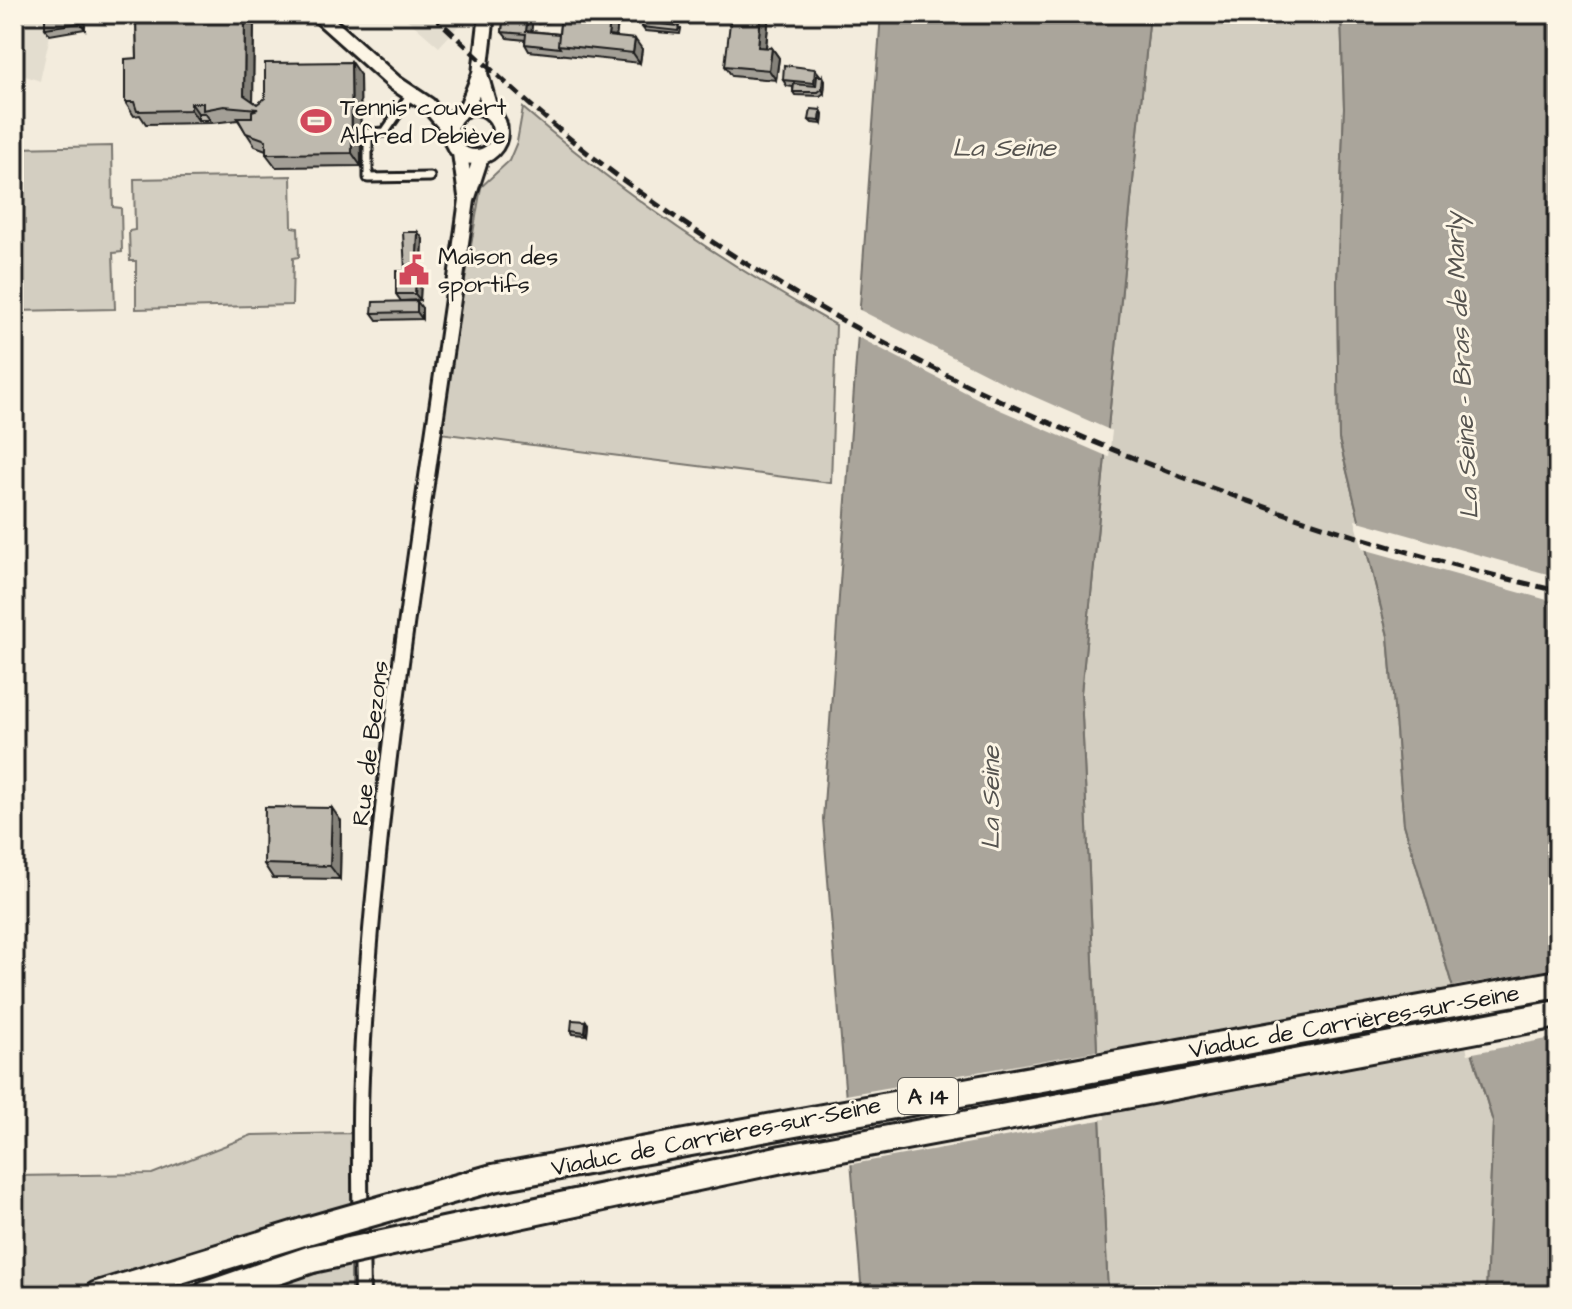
<svg xmlns="http://www.w3.org/2000/svg" width="1572" height="1309" font-family="'Architects Daughter',sans-serif">
  <rect width="100%" height="100%" fill="#f3ecdd"/>
  <filter id="ink" filterUnits="userSpaceOnUse"><feTurbulence type="fractalNoise" baseFrequency=".0125" numOctaves="2"/><feDisplacementMap in="SourceGraphic" scale="16" xChannelSelector="R" yChannelSelector="G"/><feConvolveMatrix kernelMatrix="1 2 1 2 8 2 1 2 1" color-interpolation-filters="sRGB"/></filter>
  <g filter="url(#ink)">
    <path fill="#e3ddcf" d="M14,14H49L50,35L40,81L14,72Z
      M401,14H469L439,47Z"/>
    <path fill="#d3cec1" stroke="#78756e" stroke-width="2" d="M1150,14H1341L1344,108L1337,284L1339,439L1388,636L1404,824L1493,1122L1486,1295H1108L1081,693Z
      M523,108C620,192 723,263 836,325L831,483L439,433L481,187L509,161L517,142Z
      M112,146L113,207L121,208L122,252L113,253L115,309L14,311V148Z
      M291,176L292,227L298,228L299,257L293,258L292,305L136,309V261H130L129,231L135,230L134,179Z
      M351,1133V1295H14V1176L152,1174L252,1135Z"/>
    <path fill="#aaa59b" stroke="#716e68" stroke-width="2" d="M881,14H1150L1081,693L1108,1295H862L823,819Z
      M1341,14H1558V1295H1486L1493,1122L1404,824L1388,636L1339,439L1337,284L1344,108Z"/>
    <path fill="#f3ecdd" d="M856,308L1008,385L1112,431L1109,457L998,409L854,335Z
      M1355,520L1558,577V603L1363,549Z
      M1558,968V1037L1468,1054L1449,987Z
      M1102,1050L1105,1119L847,1165L840,1096Z"/>
    <g fill="none" stroke-linecap="round" stroke-linejoin="round">
      <g stroke="#1c1c1c" stroke-width="13">
        <path id="lane" d="M411,94L385,132L368,133V178L430,177"/>
      </g>
      <g stroke="#1c1c1c" stroke-width="20">
        <path id="street" d="M318,14L395,83L428,105L450,130
          M480,74L491,113
          M450 132a25 25 0 1 1 50 0a25 25 0 1 1-50 0Z
          M466,109L480,74L487,14
          M460,153L466,196
          M362,1295C361,1223 358,1149 361,1077C375,783 427,491 467,200L481,157"/>
      </g>
      <g stroke="#1c1c1c" stroke-width="32">
        <path id="highway" d="M98,1295L303,1232
          M207,1295L312,1259"/>
      </g>
      <use href="#lane" stroke="#fcf5e5" stroke-width="7"/>
      <use href="#street" stroke="#fcf5e5" stroke-width="14"/>
      <use href="#highway" stroke="#fcf5e5" stroke-width="26"/>
      <path stroke="#1c1c1c" stroke-width="5" stroke-dasharray="12 6" stroke-linecap="butt" d="M432,14C489,68 547,123 611,171C883,375 1228,514 1558,591"/>
      <g stroke="#1c1c1c" stroke-width="32" stroke-linecap="butt">
        <path id="highway-bridge" d="M303,1232L493,1178L1558,984
          M312,1259L782,1159L1558,1014"/>
      </g>
      <use href="#highway-bridge" stroke="#fcf5e5" stroke-width="26"/>
    </g>
    <path fill="#a39f96" stroke="#1c1c1c" stroke-width="2" d="M84,14L85,29L50,35L45,28Z
      M136,14H254L253,101L257,104L360,75L361,166L276,167L266,154V150L255,146L238,120L212,123L146,124L140,115L134,116L125,102L137,58Z
      M504,14H533L531,31L559,34L561,14H619L616,37L642,49L640,63L529,51L525,44V40L507,38L502,32Z
      M552,14L551,22L538,24L536,21Z
      M769,14L766,48H772L779,58L776,80L732,76L725,66Z
      M642,27L681,29L680,34L645,31Z
      M820,76L825,80L824,93L820,96L795,95L793,92V87L787,86L783,80Z
      M821,110L823,114L822,124L812,123L809,120Z
      M423,239L420,300L401,301L396,294L405,271Z
      M422,308V319L377,320L372,313Z
      M341,821L340,879L273,878L264,864Z
      M588,1024L587,1035L573,1034L571,1030Z"/>
    <path fill="#85827a" stroke="#1c1c1c" stroke-width="2" d="M80,14H84L85,29L80,23Z
      M245,14H254L253,108L244,95Z
      M528,14H533L531,37L526,31Z
      M611,14H619L615,46L608,36Z
      M761,14H769L765,57L758,47Z
      M635,39L642,49L640,63L633,53Z
      M772,48L779,58L776,80L769,70Z
      M351,62L360,75L361,166L352,153Z
      M815,69L820,75L818,90L814,83Z
      M823,76L825,80L824,93L822,89Z
      M191,103L200,116L198,120L191,110Z
      M821,110L823,114L822,124L820,121Z
      M418,232L423,239L420,300L415,294Z
      M417,301L422,308V319L417,312Z
      M332,808L341,821L340,879L330,866Z
      M586,1021L588,1024L587,1035L585,1032Z"/>
    <path fill="#beb9ae" stroke="#1c1c1c" stroke-width="2" d="M45,14H80V23L45,28Z
      M136,14H245L244,95L257,104L265,98V63L351,62L352,153L266,154V140L246,133L237,117H252V111L258,109L224,106L203,110V103H191V110L137,111L134,102H125V59L137,58Z
      M504,14H528L526,31L559,34L558,45L560,48L525,44L526,34L502,32Z
      M536,14H549V19L536,21Z
      M561,14H611L608,36L635,39L633,53L558,45Z
      M731,14H761L758,47L772,48L769,70L725,66Z
      M643,22L679,26L678,31L642,27Z
      M784,65L815,69L814,83L783,80Z
      M817,76H823L822,89L818,92H793L794,84L816,86Z
      M811,109L821,110L820,121L809,120Z
      M198,113H205L210,120H198Z
      M403,232H418L415,294H396V271H405Z
      M417,301V312L372,313L373,302Z
      M265,807L332,808L330,866L264,864Z
      M572,1020L586,1021L585,1032L571,1030Z"/>
  </g>
  <defs>
    <g id="stadium-bare" transform="scale(2.4)"><path d="M0-5a6.5 5 0 1 0 0 10a6.5 5 0 1 0 0-10ZM-3.5-1.8h7v3.6h-7Z" fill="#d1495b" stroke="#fcf5e5" stroke-width="2.5" paint-order="stroke"/></g>
    <g id="civic-bare" transform="scale(2.4)"><path d="M-.6-6.5H3V-4.5H.6V-3L4-1V1h2V6H-6V1h2V-1L-.6-3ZM-1.2 2.5V6h2.4V2.5Z" fill="#d1495b" stroke="#fcf5e5" stroke-width="2.5" paint-order="stroke"/></g>
  </defs>
  <g fill-rule="evenodd">
    <use href="#stadium-bare" x="316" y="121"/>
    <use href="#civic-bare" x="414" y="270"/>
  </g>
  <g text-anchor="middle" stroke-width="6" stroke-linejoin="round" paint-order="stroke">
    <rect fill="#fcf5e5" stroke="#5f5d58" stroke-width="2" x="898" y="1078" width="60" height="36" rx="6"/>
    <g font-size="22" font-weight="bold" fill="#1c1c1c">
      <text x="928" y="1104">A 14</text>
    </g>
    <g font-size="24" fill="#1c1c1c" stroke="#fcf5e5" text-anchor="start">
      <text x="340" y="115">Tennis couvert<tspan x="340" dy="28">Alfred Debiève</tspan></text>
      <text x="438" y="264">Maison des<tspan x="438" dy="28">sportifs</tspan></text>
    </g>
    <g font-size="24" fill="#1c1c1c" stroke="#fcf5e5">
      <text transform="translate(370 743) rotate(-83)" y="8">Rue de Bezons</text>
      <text transform="translate(1354 1021) rotate(-10)" y="8">Viaduc de Carrières-sur-Seine</text>
      <text transform="translate(716 1136) rotate(-11)" y="8">Viaduc de Carrières-sur-Seine</text>
    </g>
    <g font-size="26" font-style="italic" fill="#55534f" stroke="#fcf5e5">
      <text x="1004" y="156">La Seine</text>
      <text transform="translate(1461 366) rotate(-93)" y="9">La Seine - Bras de Marly</text>
      <text transform="translate(990 798) rotate(-90)" y="9">La Seine</text>
    </g>
  </g>
  <rect width="1572" height="1309" fill="none" stroke="#fcf5e5" stroke-width="48"/>
  <rect x="24" y="24" width="1524" height="1261" fill="none" stroke="#1c1c1c" stroke-width="3" filter="url(#ink)"/>
</svg>
